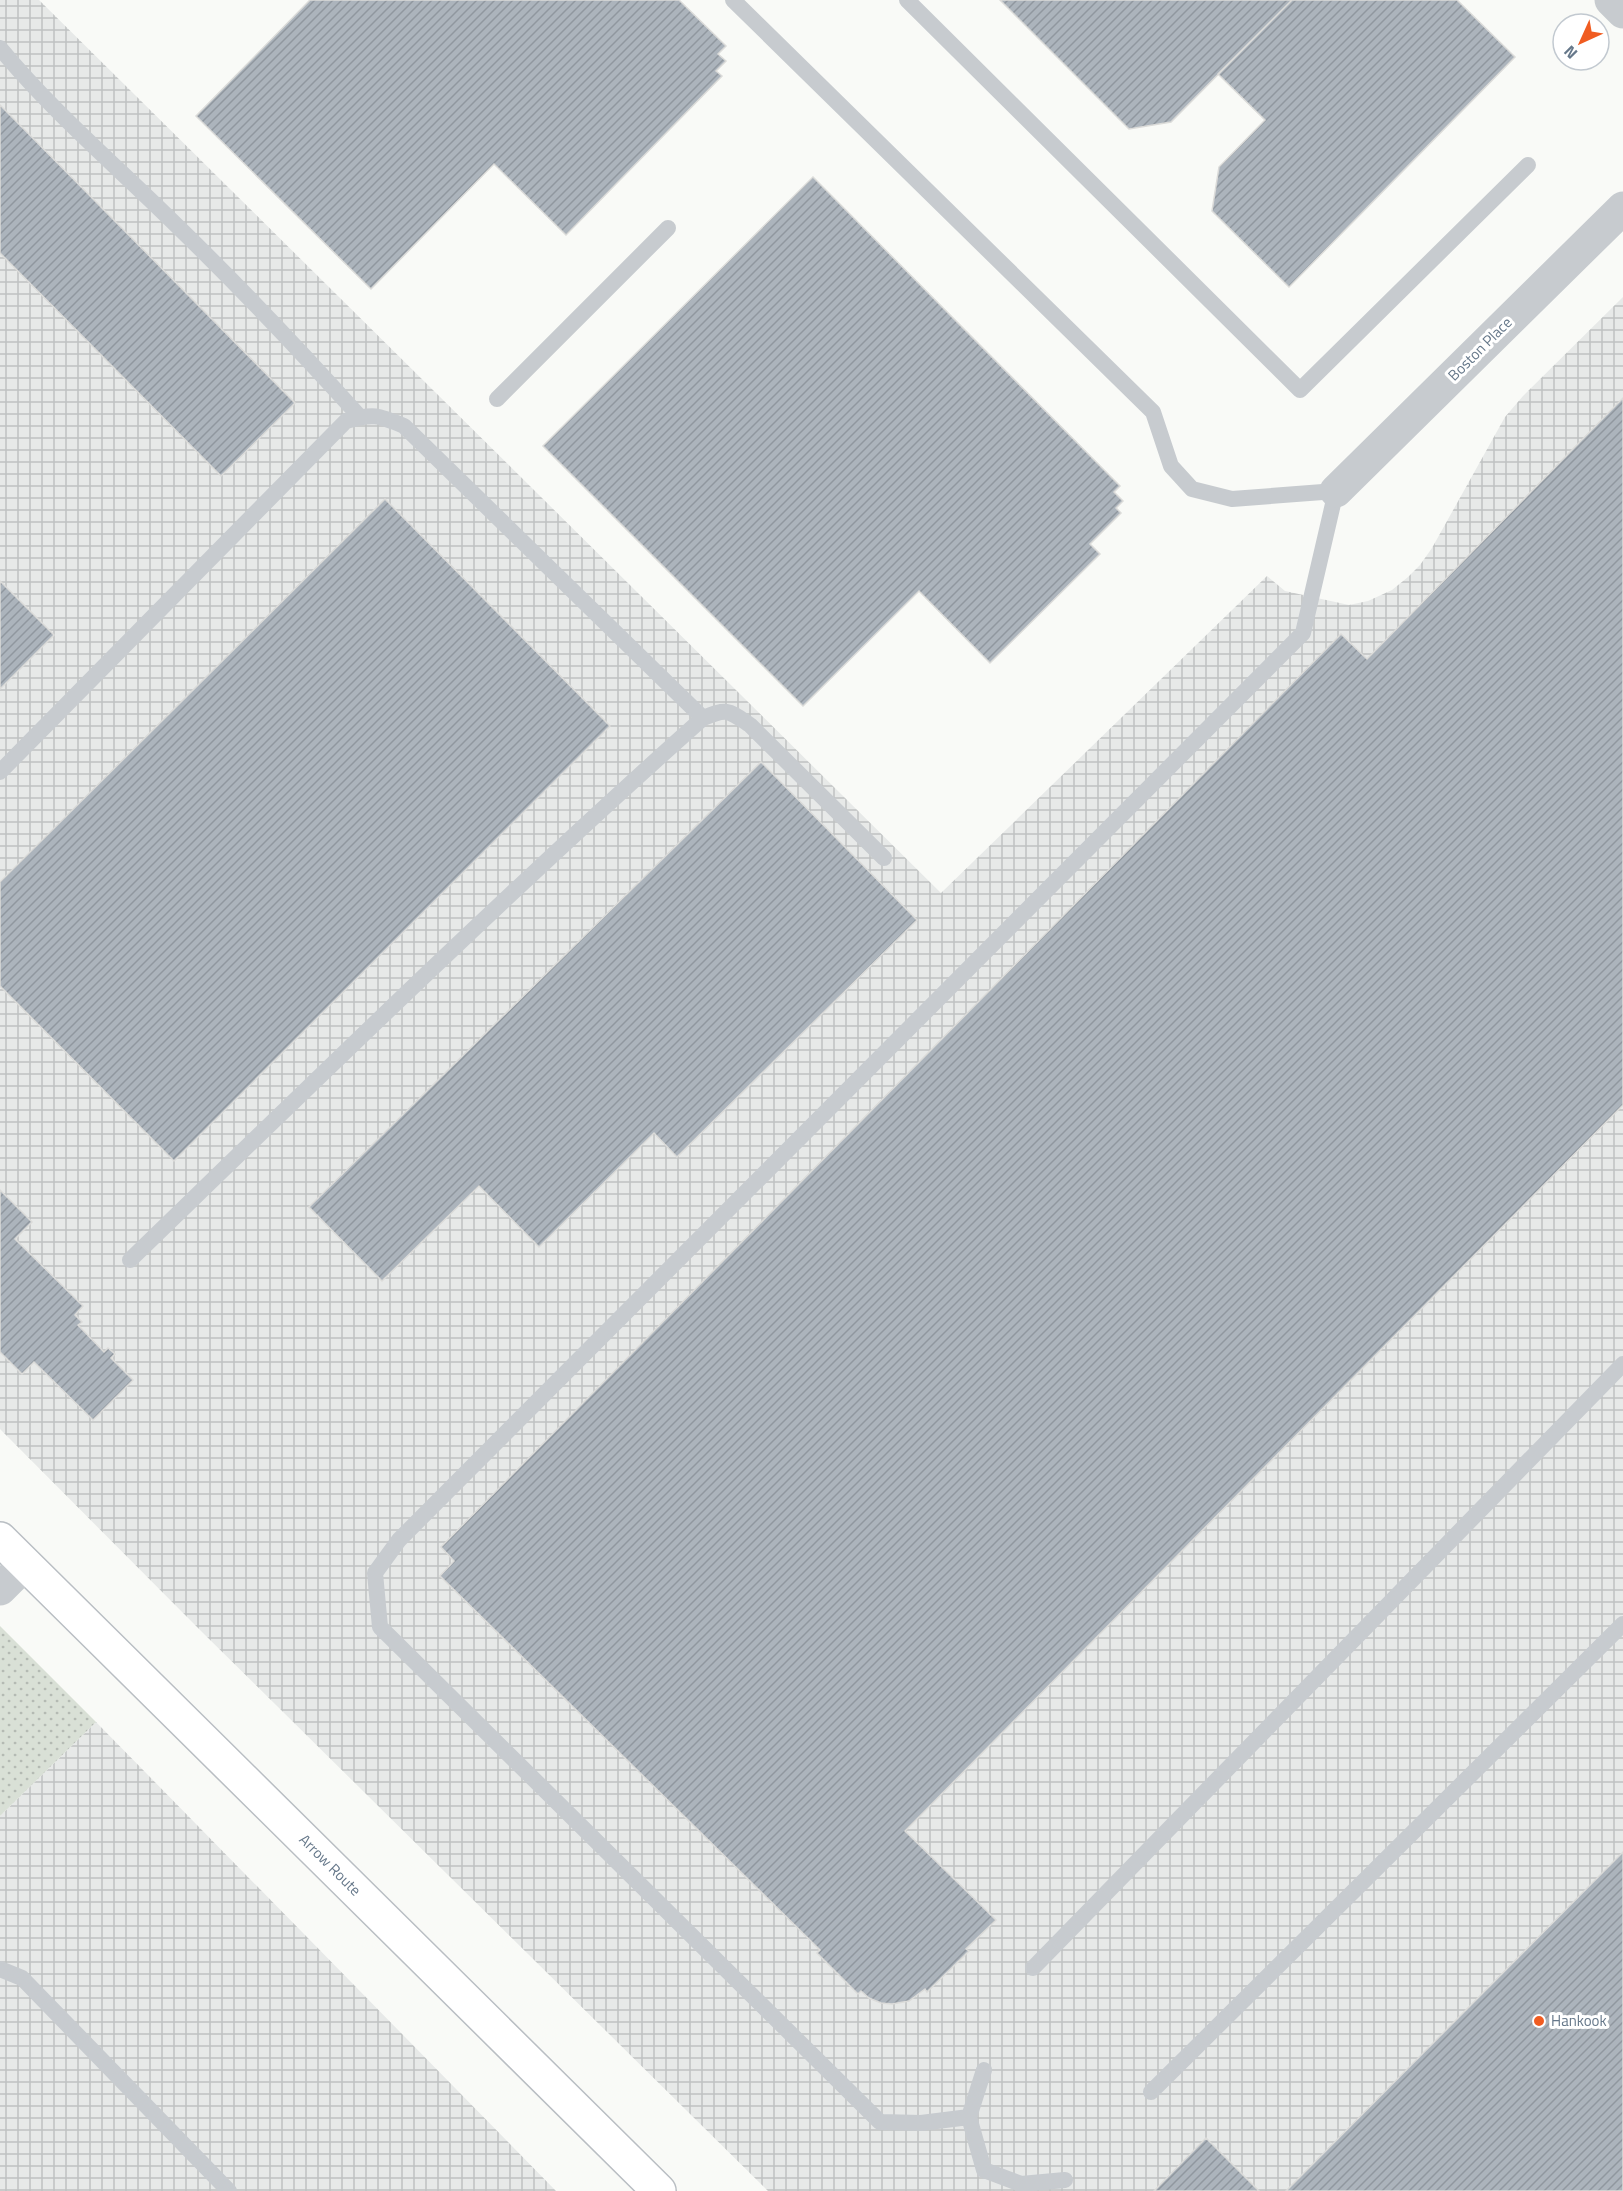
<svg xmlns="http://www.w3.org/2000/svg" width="1623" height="2191" font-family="'Titillium Web',sans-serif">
  <defs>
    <pattern id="industrial-grid" width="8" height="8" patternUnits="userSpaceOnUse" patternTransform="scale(1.5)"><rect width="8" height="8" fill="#e7e9e8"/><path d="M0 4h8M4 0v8" fill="none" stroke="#bfc2c2"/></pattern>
    <pattern id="park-dots" width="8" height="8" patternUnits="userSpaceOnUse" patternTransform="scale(1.5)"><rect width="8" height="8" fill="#d9e0d6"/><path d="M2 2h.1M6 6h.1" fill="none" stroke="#b4bab3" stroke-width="1.8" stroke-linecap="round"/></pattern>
    <pattern id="building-hatch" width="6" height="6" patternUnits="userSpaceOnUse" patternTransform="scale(1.5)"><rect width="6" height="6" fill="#acb4bc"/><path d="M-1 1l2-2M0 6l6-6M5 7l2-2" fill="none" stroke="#90979f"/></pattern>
  </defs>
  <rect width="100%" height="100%" fill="#f9faf7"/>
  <path fill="url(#industrial-grid)" d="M0,0H39L941,893L1267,576L1285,591L1349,605L1368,601L1392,590L1408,577L1420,565L1432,548L1505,417L1523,396L1623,297V2191H768L202,1632L0,1429Z
    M96,1722L556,2191H0V1816Z"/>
  <path fill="url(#park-dots)" d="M0,1626L96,1722L0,1816Z"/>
  <path fill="url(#building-hatch)" stroke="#dbdbd9" stroke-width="1.5" d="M310,0H679L726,46L718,54L726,61L716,71L722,76L566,235L494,164L371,289L196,116Z
    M1000,0H1292L1171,122L1129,129Z
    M1292,0H1457L1515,57L1289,287L1212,211L1219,167L1265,120L1218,74Z
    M0,105L295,403L221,476L0,253Z
    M813,177L1120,486L1114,492L1123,501L1116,508L1121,513L1090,544L1100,554L990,663L919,591L803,706L543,446Z
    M1623,398V1105L905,1831L996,1920L966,1949L969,1951L927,1992L925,1989L909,2001L892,2004L881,2003L869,1998L861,1991L858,1994L817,1953L820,1950L440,1576L454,1561L441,1547L1341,634L1367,659Z
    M385,499L610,726L174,1161L0,986V882Z
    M0,581L54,635L0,689Z
    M761,762L917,920L677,1157L654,1133L539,1247L479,1186L382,1281L309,1207Z
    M0,1190L32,1222L15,1239L83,1306L75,1315L82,1322L78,1325L104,1352L108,1348L115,1354L111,1358L133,1380L93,1420L34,1362L22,1374L0,1352Z
    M1623,1852V2191H1286Z
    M1206,2138L1259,2191H1154Z"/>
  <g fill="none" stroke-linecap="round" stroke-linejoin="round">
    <g stroke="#b9bec3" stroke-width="36">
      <path id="secondary" d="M0,1539L659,2191"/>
    </g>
    <path stroke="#c7cbcf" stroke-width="16" d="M733,0L1153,412L1171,466L1192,489L1232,499L1336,491L1303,633L399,1540L375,1573L380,1627L880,2122L921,2123L969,2117
      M907,0L1300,390L1528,165
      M0,48C51,110 113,163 170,219C236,283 299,349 360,417
      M497,399L668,228
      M0,772L346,421C373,413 378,415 404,426L703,718
      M130,1260C319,1077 507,893 703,718C728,708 728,710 750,725L884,858
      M1033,1968L1623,1364
      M0,1969L22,1978L229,2191
      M984,2070L969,2117L984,2170L1021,2184L1065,2180
      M1151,2092L1623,1624"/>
    <path stroke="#c7cbcf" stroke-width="33" d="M1611,0L1623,12
      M1336,491L1623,208
      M0,1589L25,1564"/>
    <use href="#secondary" stroke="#fff" stroke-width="33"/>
  </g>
  <circle fill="#f05c21" stroke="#fff" stroke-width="2" cx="1539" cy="2021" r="6"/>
  <g text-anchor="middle" stroke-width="6" stroke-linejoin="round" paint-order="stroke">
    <g font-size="15" fill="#66788a" stroke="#fff">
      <text transform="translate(1480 349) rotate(-45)" y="5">Boston Place</text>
      <text transform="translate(330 1865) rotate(45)" y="5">Arrow Route</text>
    </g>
    <g font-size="15" fill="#66788a" stroke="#fff" text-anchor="start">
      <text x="1551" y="2026">Hankook</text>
    </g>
  </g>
  <g transform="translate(1581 42) rotate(225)"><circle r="28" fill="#ffffff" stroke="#c2c9d0" stroke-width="1.5"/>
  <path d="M0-4.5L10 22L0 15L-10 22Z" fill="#f05c21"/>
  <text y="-9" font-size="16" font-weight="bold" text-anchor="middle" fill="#66788a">N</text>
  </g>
</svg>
